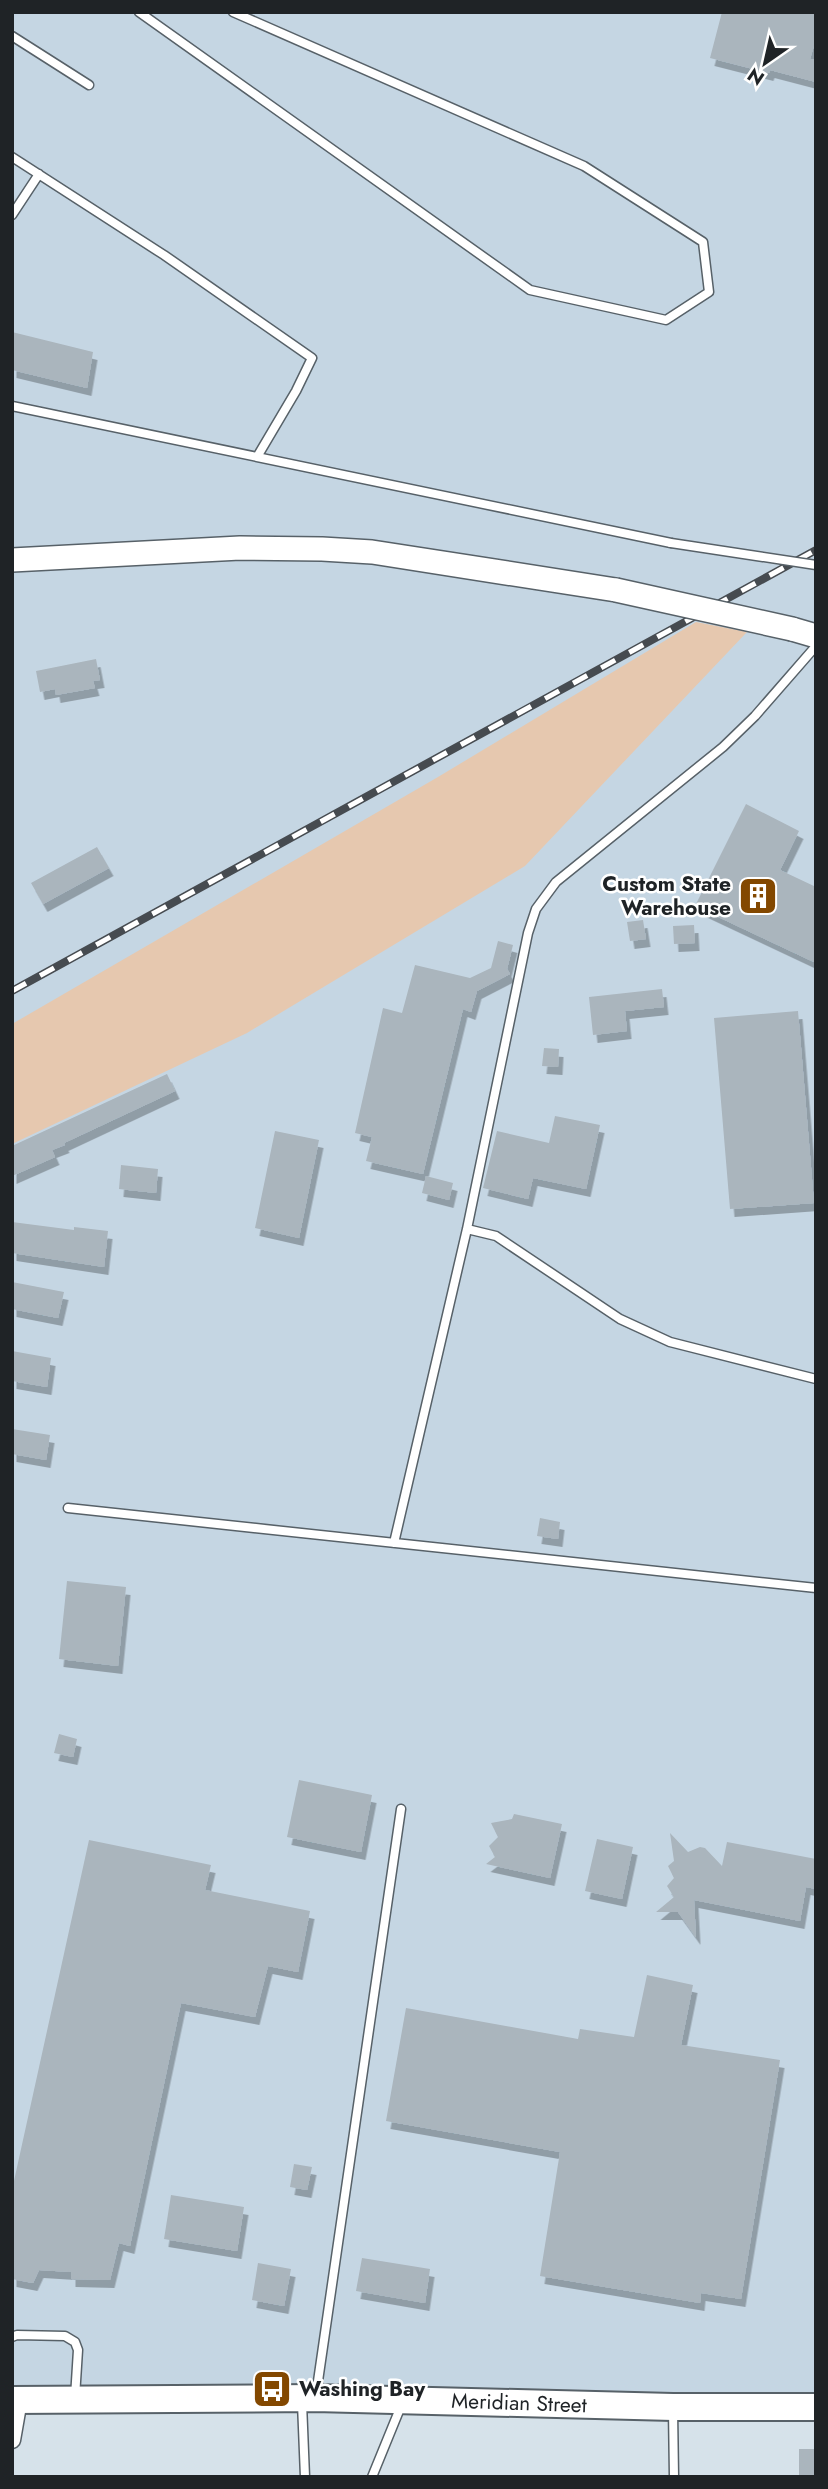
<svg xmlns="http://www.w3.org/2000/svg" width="828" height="2489" font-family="Jost,sans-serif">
  <defs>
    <filter id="shadow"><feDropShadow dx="4.5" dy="8" stdDeviation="0" flood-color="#0004"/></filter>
  </defs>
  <rect width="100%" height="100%" fill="#d6e2ea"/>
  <path fill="#c5d6e3" d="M12,12H816V2413L12,2402Z"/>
  <path fill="#e6c8af" d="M696,622L747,632L525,866L247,1033L12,1144V1024L438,777Z"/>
  <path fill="#aab5bd" filter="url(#shadow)" d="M722,12H816V39L810,59L816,60V82L770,70L769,73L710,58Z
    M12,332L93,352L87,388L12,370Z
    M96,659L100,680L93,681L95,688L56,695L55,689L40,692L36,671Z
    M746,804L799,831L780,870L816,887V963L695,906Z
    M97,847L109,868L43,904L31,883Z
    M643,920L646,939L630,941L627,922Z
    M694,925L695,943L674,944L673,926Z
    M498,941L513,945L507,969L510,974L477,991L471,1012L463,1009L423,1174L366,1161L372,1137L355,1133L383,1008L402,1013L415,965L470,978L491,968Z
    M662,989L664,1007L625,1011L627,1031L593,1035L589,997Z
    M798,1011L814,1203L730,1209L714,1018Z
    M544,1048L559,1049L558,1067L542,1066Z
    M167,1074L175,1091L64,1143L65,1145L52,1150L55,1157L12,1176V1146Z
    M555,1116L600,1125L586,1189L533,1178L528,1199L483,1188L497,1131L549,1143Z
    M275,1131L319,1140L299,1238L255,1228Z
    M121,1165L158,1169L156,1193L119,1189Z
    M426,1176L453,1183L449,1200L422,1193Z
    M12,1222L74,1230V1227L108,1231L104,1267L12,1253Z
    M12,1282L64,1292L58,1318L12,1309Z
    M12,1351L51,1358L47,1387L12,1381Z
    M12,1429L50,1435L46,1460L12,1454Z
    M540,1518L560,1522L558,1539L537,1536Z
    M67,1581L126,1587L118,1666L59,1659Z
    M59,1734L77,1739L73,1757L54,1753Z
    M299,1780L372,1795L361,1852L287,1837Z
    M514,1814L562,1824L550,1878L486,1864L495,1857L489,1846L498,1837L491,1823L512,1819Z
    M670,1833L688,1852L700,1847L705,1848L722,1866L727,1842L816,1859V1889L806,1887L800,1921L694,1900L696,1937L678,1912H656L674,1897L667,1886L674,1878L668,1866L674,1861Z
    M597,1839L633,1847L622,1899L585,1891Z
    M89,1840L211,1865L205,1890L310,1911L298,1972L268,1966L255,2017L181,2003L130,2246L119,2243L110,2280L71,2279V2272L39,2270L33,2283L12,2279V2190Z
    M647,1975L693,1985L681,2045L780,2060L741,2299L701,2293L700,2303L540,2276L560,2152L386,2121L406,2008L578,2039L580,2029L634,2037Z
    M294,2164L312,2167L307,2190L290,2187Z
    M171,2195L244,2207L237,2251L164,2239Z
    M362,2258L430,2269L425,2303L356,2291Z
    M258,2263L291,2269L284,2306L252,2300Z
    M799,2449H816V2477H799Z"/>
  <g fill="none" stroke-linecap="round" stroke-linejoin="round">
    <g stroke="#576168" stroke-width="11">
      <path id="lane" d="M139,12L530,290L666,320L709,292L703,242L584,166L233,12
        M12,36L89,85
        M12,157L164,255L312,358L296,391L257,457
        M12,215L39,174
        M12,406L671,543
        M467,1229L496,1236L620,1319L670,1342L816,1379
        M68,1508L816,1588
        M394,1543L467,1229L528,933L536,909L556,882L723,747L755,716L816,646
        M12,2337L17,2335L65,2336L75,2342L78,2350L75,2397
        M316,2395L401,1809
        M302,2403L305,2477
        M673,2410L674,2477
        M372,2477L401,2406"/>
    </g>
    <g stroke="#576168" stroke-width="19">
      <path id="street" d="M12,2440L19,2400"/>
    </g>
    <g stroke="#576168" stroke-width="26">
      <path id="secondary" d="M12,560L240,548L322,549L372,552L616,590
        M792,629L816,636"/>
    </g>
    <g stroke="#576168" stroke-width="30">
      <path id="primary" d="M12,2400L315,2398L673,2407H816"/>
    </g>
    <use href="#lane" stroke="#fff" stroke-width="8"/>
    <use href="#street" stroke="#fff" stroke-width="16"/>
    <use href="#secondary" stroke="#fff" stroke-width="23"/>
    <use href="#primary" stroke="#fff" stroke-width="26"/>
    <g stroke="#464b50" stroke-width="8">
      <path id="rail" d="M12,991L816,550"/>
    </g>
    <use href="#rail" stroke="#fff" stroke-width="5" stroke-dasharray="16" stroke-linecap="butt"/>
    <g stroke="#576168" stroke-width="11" stroke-linecap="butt">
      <path id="lane-bridge" d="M671,543L816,565"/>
    </g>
    <g stroke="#576168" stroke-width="26" stroke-linecap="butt">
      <path id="secondary-bridge" d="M616,590L792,629"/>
    </g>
    <use href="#lane-bridge" stroke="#fff" stroke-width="8"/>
    <use href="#secondary-bridge" stroke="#fff" stroke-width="23"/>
  </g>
  <defs>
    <g id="building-square" transform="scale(2.0125)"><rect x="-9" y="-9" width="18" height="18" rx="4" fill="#834800" stroke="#fff"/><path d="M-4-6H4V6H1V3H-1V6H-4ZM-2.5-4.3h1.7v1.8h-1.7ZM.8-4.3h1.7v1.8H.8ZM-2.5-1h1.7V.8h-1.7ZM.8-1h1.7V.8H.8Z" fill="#fff"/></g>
    <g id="bus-square" transform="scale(2.0125)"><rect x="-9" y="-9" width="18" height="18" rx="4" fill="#834800" stroke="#fff"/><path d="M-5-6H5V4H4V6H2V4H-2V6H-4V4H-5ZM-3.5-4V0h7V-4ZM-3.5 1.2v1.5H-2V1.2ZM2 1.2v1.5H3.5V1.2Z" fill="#fff"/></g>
  </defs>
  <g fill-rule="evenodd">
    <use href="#building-square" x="758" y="896"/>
    <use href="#bus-square" x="272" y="2389"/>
  </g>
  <g text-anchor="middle" stroke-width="5" stroke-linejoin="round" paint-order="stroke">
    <g font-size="21" font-weight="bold" fill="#1f2326" stroke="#fff" text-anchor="end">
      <text x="731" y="891">Custom State<tspan x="731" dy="24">Warehouse</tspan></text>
      <text x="299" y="2396" text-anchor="start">Washing Bay</text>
    </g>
    <g font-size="21" fill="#1f2326" stroke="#fff">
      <text transform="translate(519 2403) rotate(2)" y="7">Meridian Street</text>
    </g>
  </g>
  <rect width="828" height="2489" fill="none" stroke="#1f2326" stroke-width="28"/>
  <g transform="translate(765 63) rotate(214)" stroke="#ffffff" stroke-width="5" paint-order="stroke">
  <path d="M0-5L12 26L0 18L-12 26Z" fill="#1f2326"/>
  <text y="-10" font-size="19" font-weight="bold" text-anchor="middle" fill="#1f2326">N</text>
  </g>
</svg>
